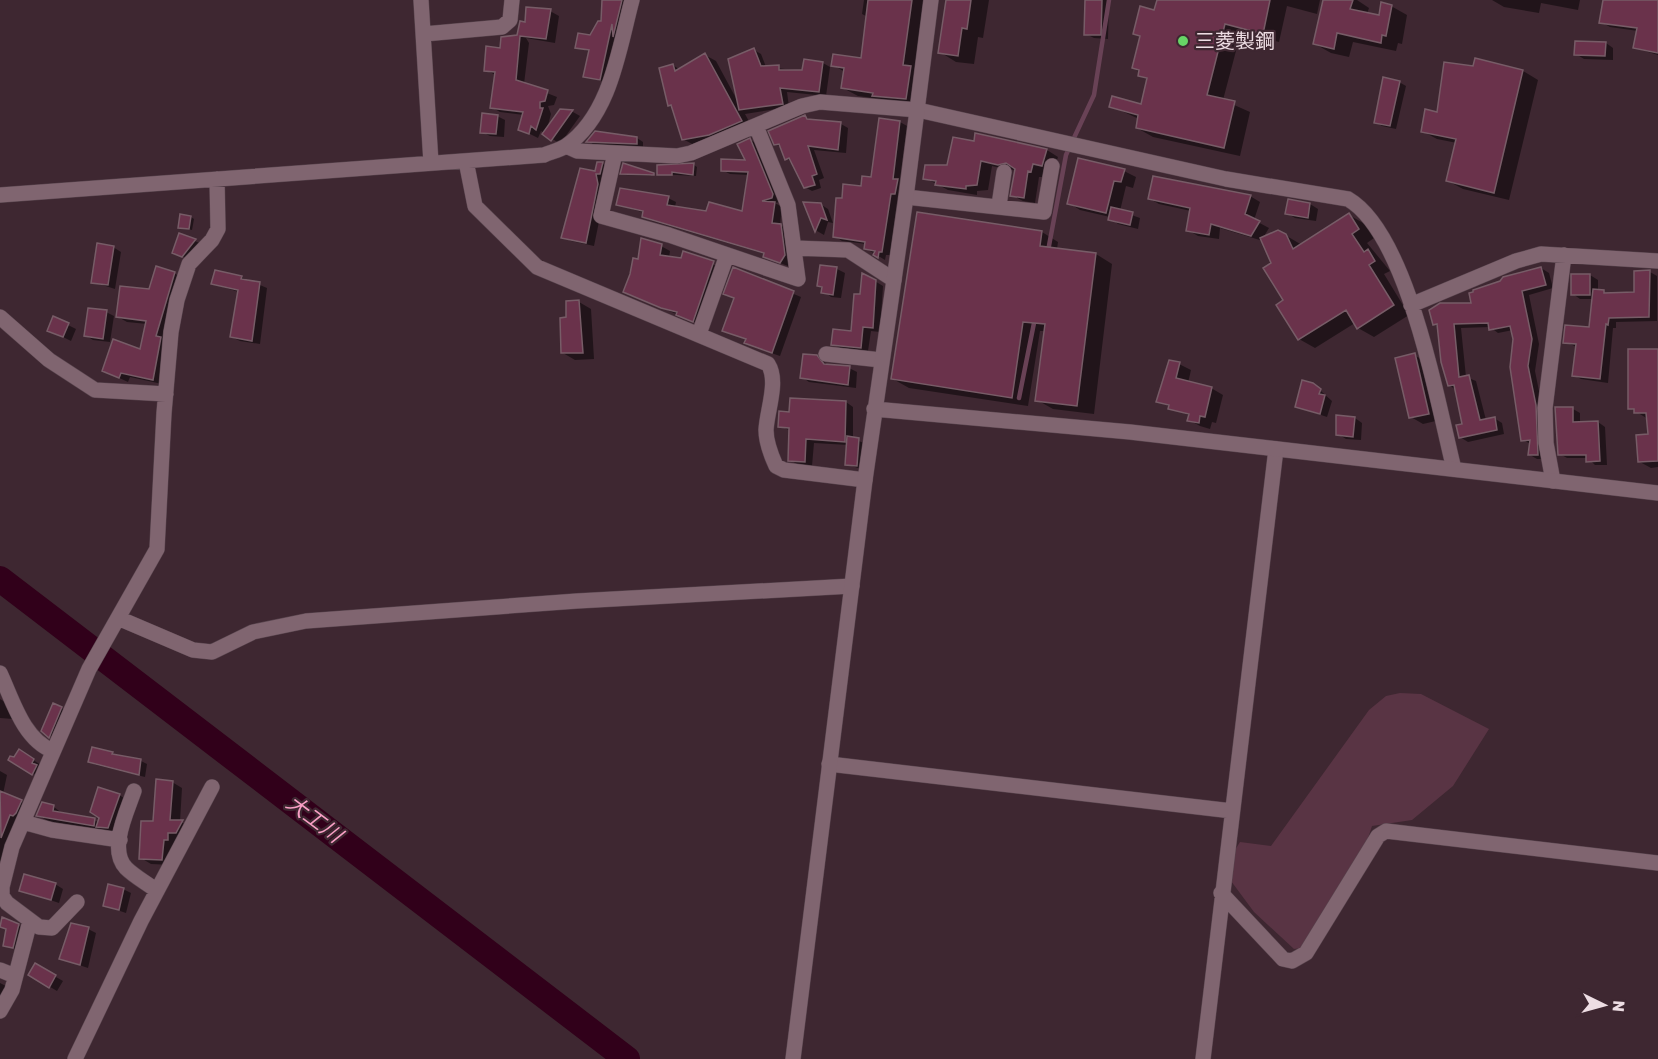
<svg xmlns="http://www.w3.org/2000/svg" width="1658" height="1059" font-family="Rubik,'Noto Sans JP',sans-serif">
  <rect width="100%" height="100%" fill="#3e2731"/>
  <path fill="#593444" d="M1400,693L1421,694L1489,729L1453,786L1412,820L1372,826L1366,844L1301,948L1294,949L1254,912L1231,881L1235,850L1240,842L1271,846L1369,710L1386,696Z"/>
  <path fill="#0007" d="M605,0H629L607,83L585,76L590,52L577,47L602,23Z
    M864,0H927L921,106L889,104L880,99L858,96L843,88L845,72L833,65L862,60L868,17L862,14Z
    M947,0H989L983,38L978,37L974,64L956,62L940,52Z
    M1087,0H1109L1108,39L1094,38L1086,34Z
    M1158,0H1320L1317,14L1287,6L1279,42L1241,32L1223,100L1250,112L1240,156L1153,137L1137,128L1139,119L1111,106H1142L1148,80L1134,68L1141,37L1135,33L1155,12Z
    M1325,0H1357L1369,8L1367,14L1380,16L1391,6L1407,15L1402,44L1398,43L1396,51L1353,42L1349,57L1331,53L1315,44Z
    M1492,0H1580L1578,10L1541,3L1539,13L1504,7Z
    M1614,0H1658V55L1635,48L1638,31L1610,27L1601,22Z
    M550,11L559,16L555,43L526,38L529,43L524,84L557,97L554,105L548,106L551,114L547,129L561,111L573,112L580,116L560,144L541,131L538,138L520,129L524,115L500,112L491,107L496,75L485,70L501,50L519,37L526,24Z
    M1606,43L1613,48V60L1584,59L1576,54Z
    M754,50L761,54L766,67L804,71L823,63L830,67L826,96L787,92L789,107L745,114L752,127L694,145L683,139L673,107L669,105L673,65L680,70L705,55L716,61L737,100Z
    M1523,71L1538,80L1509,200L1463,189L1448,181L1457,143L1437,139L1422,131L1439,113Z
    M1399,82L1406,86L1396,129L1382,126L1376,122Z
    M497,116L505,120L504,137L490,136L482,132Z
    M805,117L812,121L841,124L848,128L846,153L814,150L824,178L819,180L821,188L812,191L805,187L792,162L787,159L782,148L776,144Z
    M900,122L907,126L890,255H886L885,260L865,248L866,244L842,241L835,236L843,200L872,179Z
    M637,138L643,142V147L594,145L589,141Z
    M750,140L758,144L780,202L775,203L782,207L780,225L788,230L792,260L788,266L772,260L765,254L652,221L644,217L645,213L618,205L668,198L676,202L675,207L707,212L743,213L749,175L730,174L722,170L747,162Z
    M975,143L1047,150L1058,157L1053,171L1044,169L1042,177H1039L1035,203L1023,201L1012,195L1017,169L1010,170L992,166L988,190L977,191V195L948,190L925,178L948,167Z
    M603,164L610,168L594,246L571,241L563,237Z
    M624,165L652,176L625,175L622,174Z
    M694,165L697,167L696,176L658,174V166Z
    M1124,171L1136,177L1133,188L1126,186L1120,211L1140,218L1138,229L1118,224L1110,217L1080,210L1069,203Z
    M1250,196L1260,202L1254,220L1269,228L1263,238L1285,235L1302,245L1349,215L1365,224L1374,238L1367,243L1390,271L1384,274L1409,315L1374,337L1358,328L1355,323L1315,348L1299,339L1263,241L1220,228L1219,239L1198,236L1188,230L1191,211L1159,204L1150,199Z
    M1289,201L1310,204L1318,209L1316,221L1295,218L1287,213Z
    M805,204H820L828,209L833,223L828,222L824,235L817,231Z
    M191,217L194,219L192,230L180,227Z
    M1042,232L1058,242L1057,249L1096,254L1112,264L1094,414L1053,409L1037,400L1045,331H1040L1028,406L909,388L893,379Z
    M180,235L202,244L191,260L174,253Z
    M661,246L670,251L669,258L682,260L684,253L722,268L702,325L625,292L639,261Z
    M113,247L121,252L115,289L93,282Z
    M822,267L837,269L845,273L841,298L831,297L819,286Z
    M1541,268L1549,273L1553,288L1529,295L1539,344L1535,371L1543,411L1545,459H1537L1530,455L1531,444L1523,440L1513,330L1498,333L1490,327L1461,328L1466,377L1476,381L1486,420L1494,418L1502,423L1504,434L1468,442L1460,437L1464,425L1456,390L1449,385L1439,327L1434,324Z
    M734,269L801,297L780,356L753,347L746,343L747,340L724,330L735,299L725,293Z
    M1650,272L1657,276V321L1616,322V328H1613L1608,383L1581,379L1573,375L1577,347L1565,342L1590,328L1593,299H1580L1573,294V275H1590L1598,280V291L1608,294L1635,293Z
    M174,273L183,279L162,384L130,377L128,382L104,371L141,351L147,324L127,322L118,317Z
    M863,274L883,286L880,332L871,331L868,351L840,348L833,344L852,333L862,296Z
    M241,277L267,288L260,344L240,341L232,337L239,292L213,284Z
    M579,302L591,309L594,359L575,360L563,353L568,319Z
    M106,312L114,316L110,342L93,340L85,335Z
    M54,318L76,329L71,341L57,334Z
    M1414,355L1426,362L1440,420L1423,424L1411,417Z
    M1658,355V467L1651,468L1640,462L1649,435L1648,419L1630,408Z
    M816,357L828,365L849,368L857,372L856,388L809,382L802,377Z
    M1179,364L1191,370L1188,383L1211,388L1223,395L1216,423L1212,422L1210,429L1200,426L1189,420L1190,416L1158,401Z
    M1313,384L1332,401L1327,417L1297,407Z
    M846,402L853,407V439L867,444L864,470L846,464L848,445L814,443L812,466L797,464L790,460L791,431L780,426L791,413Z
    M1573,409L1580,413V423L1598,422L1605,427L1607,465H1595L1588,458H1567L1560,454Z
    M1355,418L1362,423L1361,440L1346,439L1338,434Z
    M0,699L8,704L13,719L0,718Z
    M61,708L69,712L57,741L50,736Z
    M93,749L141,761L147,764L145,777L96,765L89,762Z
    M19,751L41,765V778L10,759H15Z
    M0,771L7,775L3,794L30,806L0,909Z
    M172,782L182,788L180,822L192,827L172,865L151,864L141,858Z
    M119,795L131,802L120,834L48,821L38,815L54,807L63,814L99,822Z
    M55,884L63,889L59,903L21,890Z
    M123,889L131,893L126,913L105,906Z
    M9,920L26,930L21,951L4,945Z
    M88,929L96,933L88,968L61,959Z
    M35,965L63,981L57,991L30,975Z
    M0,983L10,988L0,1006Z"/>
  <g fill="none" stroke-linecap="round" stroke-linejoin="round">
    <path stroke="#694256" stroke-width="4.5" d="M1048,251L1066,155L1094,95L1109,0
      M1019,398L1035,318"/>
    <path stroke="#31001a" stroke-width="26" d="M0,579L627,1059"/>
  </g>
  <path fill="#6a324b" stroke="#775c67" stroke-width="1.5" d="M602,0H622L613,37L612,24L600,80L583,77L589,50L575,48L578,33L590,35L598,21H601Z
    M868,0H912L903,65L911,66L906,99L872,96L873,93L841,88L844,68L831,66L833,54L861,58Z
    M946,0H971L967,29L962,28L958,56L938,53Z
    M1085,0H1102L1101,35H1084Z
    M1157,0H1270L1263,34L1225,24L1207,95L1235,101L1224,148L1136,128L1138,115L1109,107L1112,96L1141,104L1147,78L1138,76L1139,70L1132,68L1140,36L1133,34L1140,6L1154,10Z
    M1323,0H1353L1350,9L1379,15L1381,2L1392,5L1386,36L1382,35L1381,43L1337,33L1334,49L1313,44Z
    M1603,0H1658V53L1633,48L1637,28L1599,23Z
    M526,7L551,9L546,39L520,36L516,80L548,90L545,101L540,102V108H543L536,130L531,126L529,134L518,130L523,112L490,108L495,72L484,71L486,46L500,48L501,37L517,35L520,21L525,22Z
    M1575,41L1606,42L1605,56L1574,55Z
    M754,48L761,66L779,65V70H802L804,59L823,62L819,92L780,88L783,104L739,110L728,59Z
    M705,53L742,121L709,135L682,140L671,105L668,106L659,68L673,64L675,71Z
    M1475,58L1523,70L1494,193L1446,181L1456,139L1421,132L1425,109L1437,112L1444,62L1473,66Z
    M1383,77L1400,81L1390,126L1374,123Z
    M560,109L573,110L551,141L542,134Z
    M482,113L498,115L496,134L480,133Z
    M805,115L807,119L841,122L838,150L808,146L817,174L812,176L815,185L804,188L789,158L785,160L779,144L774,145L768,131Z
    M879,118L900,121L893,179H898L895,194H891L882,252H879L878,258L873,255L875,251L864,249L865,242L833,237L836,198H842L843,184L861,186L862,176L871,177Z
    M595,131L637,137V144L586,142Z
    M975,133L1047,149L1042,166L1033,164L1031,172L1028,171L1024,198L1010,196L1015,169L1006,163L998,165L981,161L977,185L966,186V189L935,185L936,181L923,179L925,165H947L953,137L974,141Z
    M750,138L773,194L772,198L762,201L775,202L772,223L781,224L785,255L780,263L763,257L764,253L642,217L643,211L616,205L620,188L669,196L667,205L706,211L709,202L742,211L748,172L721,171V159L745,160L737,144Z
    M1078,158L1125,169L1121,182L1114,181L1106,213L1067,204Z
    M597,162H603L600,174H596L598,184L586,243L561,238L580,168L595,171Z
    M623,163L654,173V175L620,174Z
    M694,163L693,175L672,172V175H657V165Z
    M1153,176L1251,195L1245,214L1260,221L1251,236L1211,224L1209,235L1186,231L1190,208L1148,199Z
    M1288,199L1310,203L1308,218L1285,214Z
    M803,202L821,203L827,220L821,218L815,232Z
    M1111,207L1133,212L1130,225L1108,220Z
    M917,212L1042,231L1040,246L1096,253L1077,406L1035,401L1045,324L1023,322L1012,398L891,379Z
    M1349,213L1359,229L1352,234L1364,252L1368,249L1375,261L1369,265L1394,305L1357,329L1346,310L1298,340L1276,305L1283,300L1263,268L1271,263L1260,238L1278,230L1286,234L1293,249Z
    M180,214L191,216L189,229L178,228Z
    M179,233L196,239L182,257L172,253Z
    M641,238L662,244L660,255L681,258L683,251L714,261L693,322L676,315L677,312L661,308L623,292L630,274L633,258L638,259Z
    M97,243L114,246L108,285L91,283Z
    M820,265L837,267L833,295L821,293L822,287L817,286Z
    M156,266L175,272L156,336L161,337L153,380L121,373L119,378L102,371L113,339L140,349L146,321L116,317L120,286L149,289Z
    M733,267L794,291L772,353L744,343L746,339L722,331L734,298L723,294Z
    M1541,267L1546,285L1522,291L1532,339L1528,366L1536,405L1538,455H1528L1530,440L1521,441L1510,367L1513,339L1510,326L1489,330L1488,323L1454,324L1459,377L1469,375L1480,420L1495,417L1497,430L1459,438L1456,425L1462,424L1454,385L1448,386L1441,362L1437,324L1433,325L1429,310L1440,303H1471L1469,293L1473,292V290L1500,281L1503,277Z
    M215,270L242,276L241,279L260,282L252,341L230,337L238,290L211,284Z
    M1650,270L1649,317L1609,318L1608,325L1606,324L1600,379L1572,376L1576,344L1563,343L1565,325L1589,327L1593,289L1604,290V293L1634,292V271Z
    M862,273L876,280L873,328L863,327L861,348L831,345L833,329L851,331L854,294H860Z
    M1571,274H1590V295H1571Z
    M579,300L583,353H561L560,318L566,317V301Z
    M88,308L107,310L103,339L84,336Z
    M53,316L69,323L63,337L47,331Z
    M1628,349H1658V461L1638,462L1636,435L1648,434L1646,413H1634V409H1628Z
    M1415,353L1429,414L1409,418L1395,358Z
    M803,354L817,355L824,364L850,366L848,385L800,378Z
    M1169,360L1180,362L1176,378L1212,387L1205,417L1200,416L1199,423L1187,421L1189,414L1168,409L1169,405L1156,402Z
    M1302,380L1313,383L1321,389L1319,394L1325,395L1320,414L1295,407Z
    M790,398L846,401L845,442L806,439L805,462L788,461L789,428L778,427L779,411L789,412Z
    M1555,407H1573V422L1598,421L1600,461L1586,462V455H1558Z
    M1336,415L1355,417L1353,437L1336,435Z
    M847,436L859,438L857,466L845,465Z
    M53,703L62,707L49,738L41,731Z
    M92,747L113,752L112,754L141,759L139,775L88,762Z
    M19,749L34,759L32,763L37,765L32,775L8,760L10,756L14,757Z
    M156,779L173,781L170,820H183L176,833H168V840H164L162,860L139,859L141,821H153Z
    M98,787L120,794L108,828L96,827L99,818L90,812Z
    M0,791L22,800L16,813L13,816L10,815L1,838Z
    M42,802L54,805L53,811L95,818L94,826L36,816Z
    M24,874L56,883L51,900L19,891Z
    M108,884L124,888L119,910L103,906Z
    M2,917L19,924L13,948L3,946L6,929L0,927Z
    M71,923L89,927L80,965L59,959Z
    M35,963L56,975L49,988L28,975Z"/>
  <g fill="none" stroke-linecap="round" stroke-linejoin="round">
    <g stroke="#58454e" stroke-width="16">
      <path id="minor" d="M421,0L431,163
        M424,34L502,27L510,20L512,0
        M566,146L577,151L677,156L691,153L802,106L820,102L918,110L1226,179L1348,199C1408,234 1437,401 1454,469
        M615,153L601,216L669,235L798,279L788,205L756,126
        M466,161L475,206L537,267L768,364C779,381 767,410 766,430C766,442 771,455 776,466L784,470L865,480
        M0,195L544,155C551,152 560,150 566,146C611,115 619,48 632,0
        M906,197L1044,212L1052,166
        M999,205L1004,172
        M795,248L848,250L894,280
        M1411,305L1516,261L1541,254L1658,261
        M0,317L49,360L95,390L166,394
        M699,334L727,255
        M826,354L881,360
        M1553,481L1546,443L1545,408L1564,255
        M118,618L193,650L212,652L253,632L306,621L577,601L852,586
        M0,673C13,701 23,739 53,751
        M829,764L1232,811
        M134,791C127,812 108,849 126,868C135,877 147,883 157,891
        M23,822L52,830L120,840
        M1221,893L1283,959L1292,961L1306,953L1378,836L1386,831L1658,863
        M77,902L52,928L39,927L7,903L2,896V887L12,847L89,669L157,549L164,413L171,332L177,300L189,264L212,240L218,229L217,179
        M0,970L15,976
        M0,1011L12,990L30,921
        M75,1059L141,921L212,787
        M1203,1059L1276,449"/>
    </g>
    <g stroke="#58454e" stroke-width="16">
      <path id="tertiary" d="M874,409L1130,432L1658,493
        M793,1059L865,480L906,197L931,0"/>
    </g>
    <use href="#minor" stroke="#806570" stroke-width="15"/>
    <use href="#tertiary" stroke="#806570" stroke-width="15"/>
  </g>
  <circle fill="#67d466" stroke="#3e2731" stroke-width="2" cx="1183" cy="41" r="6"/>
  <g text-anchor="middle" stroke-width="4.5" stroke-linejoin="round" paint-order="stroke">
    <g font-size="20" fill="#eddde3" stroke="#3e2731" text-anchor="start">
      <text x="1195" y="48">三菱製鋼</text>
    </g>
    <g font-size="21" font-style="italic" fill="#f99fc5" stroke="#3e2731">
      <text transform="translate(314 819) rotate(37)" y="7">大工川</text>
    </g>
  </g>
  <g transform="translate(1604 1005) rotate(95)" stroke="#3e2731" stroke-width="4.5" paint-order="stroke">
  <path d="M0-4.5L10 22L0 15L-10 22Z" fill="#eddde3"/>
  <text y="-9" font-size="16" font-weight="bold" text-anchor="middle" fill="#eddde3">N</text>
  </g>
</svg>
